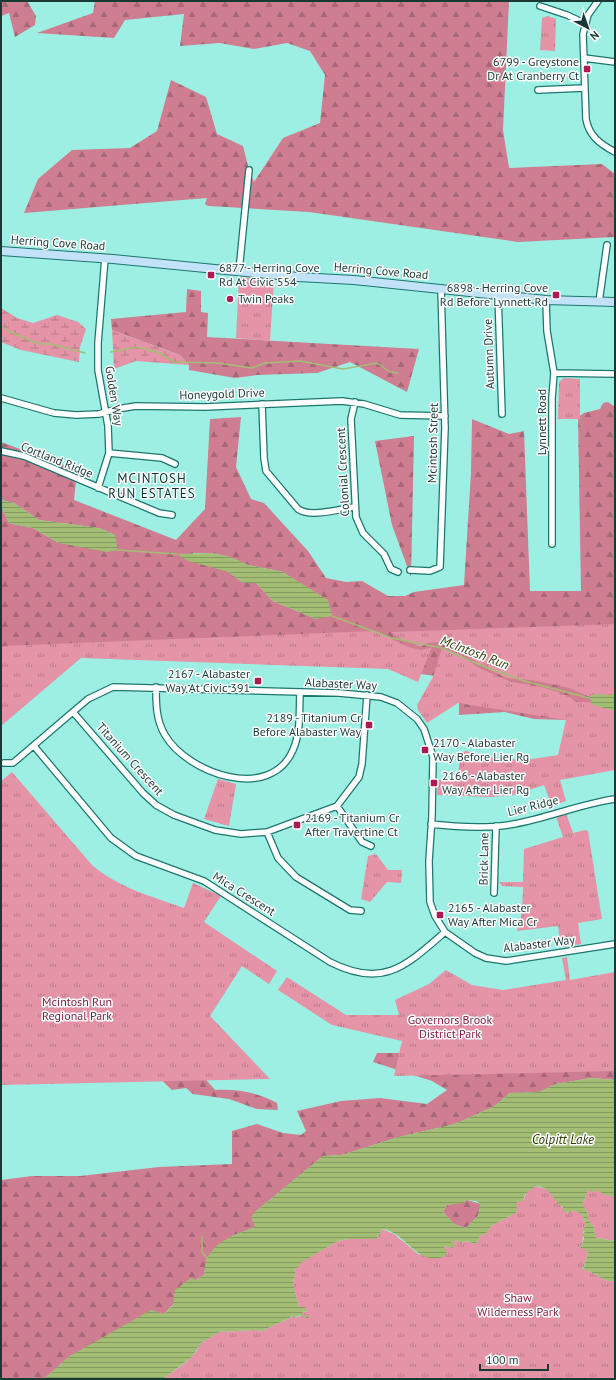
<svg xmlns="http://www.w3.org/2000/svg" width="616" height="1380" font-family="'PT Sans',sans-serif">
  <defs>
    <pattern id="forest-firs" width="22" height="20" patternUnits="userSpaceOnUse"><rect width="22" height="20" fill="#cf7d90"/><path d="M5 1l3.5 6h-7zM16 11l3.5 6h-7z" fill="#a76776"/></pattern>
    <pattern id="wetland-marsh" width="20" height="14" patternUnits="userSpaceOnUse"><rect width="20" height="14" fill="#e494a6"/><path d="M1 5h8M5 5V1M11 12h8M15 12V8" fill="none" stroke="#b87a88"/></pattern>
    <pattern id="park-tufts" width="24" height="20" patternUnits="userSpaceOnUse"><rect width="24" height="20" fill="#e494a6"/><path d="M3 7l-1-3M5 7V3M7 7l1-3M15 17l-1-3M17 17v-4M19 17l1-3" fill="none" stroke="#b87a88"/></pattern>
    <pattern id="water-rules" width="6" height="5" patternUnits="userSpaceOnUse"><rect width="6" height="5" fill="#a3be74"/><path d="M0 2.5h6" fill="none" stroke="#849b60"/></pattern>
  </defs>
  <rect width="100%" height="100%" fill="#9defe4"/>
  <path fill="url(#forest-firs)" fill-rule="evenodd" d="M1,1H27L36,16L35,25L15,37L9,13L1,16Z
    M95,1H509L503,130L509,168L602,164L615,174V237L518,242L309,212L208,206L205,204L207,198L24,213L38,179L72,150L130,148L157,131L171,80L206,97L217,134L243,146L249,170L254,182L283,138L320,123L325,75L310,51L287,43L254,49L220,43L180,46L184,14L125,20L114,38L37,33L93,13Z
    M187,289L201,291V312L208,313L207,337L419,349L407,392L350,362L317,373L257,375L235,378L189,370V365L180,355L112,330L111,319L186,312Z
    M608,402L615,407V692L612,695L592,696L615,711L566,720L534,719L505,712L459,715V679L413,673L340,636L1,661V506L9,523L33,528L59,543L115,535L99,528L39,520L14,503L1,500V442L77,470L74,500L176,540L205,509L210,419L241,417L236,467L251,499L264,503L308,551L326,578L346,582L362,581L388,596H405L414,592L464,585L471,473L472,419L509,434L524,431L530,591H581L578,417L584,413L600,409L603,403ZM192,553H212L230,557L248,565L283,572L316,619L273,601L256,583H243L229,572Z
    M414,436L411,577L392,525L375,441Z
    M615,1012V1080L591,1078L556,1084L539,1092L510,1093L495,1106L455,1124L399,1137L342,1155L323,1156L255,1212V1227L232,1236L207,1258L204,1275L196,1280L164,1314L70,1356L44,1379H1V1180L32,1176H80L159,1167L232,1164V1131L257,1124L283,1133L301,1135L306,1131L297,1111L341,1101L380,1098L427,1104L447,1090L432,1081L373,1062L377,1053H408Z
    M201,1074L215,1090C238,1089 256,1092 277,1103L278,1110L257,1109L229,1099L193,1094L186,1088L172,1090L157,1076Z
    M467,1200L481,1204L478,1216L466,1228L454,1224L443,1212L447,1205Z"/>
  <path fill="url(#wetland-marsh)" d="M1,308L17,318L33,323L57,315L78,322L86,329L80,347L79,362L21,350L1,342Z
    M112,330L180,355L189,365L136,361L114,369Z"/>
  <path fill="url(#park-tufts)" d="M548,16L556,19L555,51L540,50L542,18Z
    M239,277L274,280L270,341L236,338Z
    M564,378L580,379V419H558L559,382Z
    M615,624V692C608,698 598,693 590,697L569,688L532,680L506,678L482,666L457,649L438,642L427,643L421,647L402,640L391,632Z
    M375,631L409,647L421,650L432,647L418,682L388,669L81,658L1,726V646Z
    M442,648L459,654L479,668L511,682L537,686L559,692L560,695H567L576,702H589L615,711V770L560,780L566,801L552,806L544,785L514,795L491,797L437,795L438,780H457L461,753L466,751L493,758L526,760L558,755L566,720L458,703L427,723L418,710L417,705L433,677Z
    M12,772L92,865C119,888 151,896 184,908L193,883L221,896L204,922L277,971L269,984L242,966L210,1016L270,1079L1,1085V781Z
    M218,779L236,784L229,826L204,819Z
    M566,813L573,833L585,830L588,831L602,919L578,923L581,944L561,947L558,926L517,931L522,913L523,887L502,886L499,882H523L524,849L563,837L556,816Z
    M376,854L388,870H402L401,883L387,882L370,902L361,899L368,856Z
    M567,957L570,980L615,972V1071L394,1076L402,1041L332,1025L278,990L287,977L346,1015H399L395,1000L429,984L446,970L472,985L503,990L566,980L562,958Z
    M536,1186L549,1190L566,1212L570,1213L571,1210C581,1211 584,1216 586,1226C581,1232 585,1240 580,1248L584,1247L588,1253L583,1269C594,1271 601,1281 613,1281L615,1279V1379H163L185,1363L196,1352L201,1343L219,1332L254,1330L264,1331C268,1326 285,1322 292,1316L295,1318L302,1315L303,1311L307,1312L304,1307H299L293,1283L296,1269L301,1262L338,1241L348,1239H377L382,1229L394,1234L418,1254L438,1258L445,1248L444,1246L453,1248L455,1243H449L457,1240L460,1243L465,1241L476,1244L480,1236L487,1233L491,1226L517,1212V1202L524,1199L527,1191Z
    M588,1190H598L615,1198V1241L596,1238L593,1226L588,1220V1214L583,1204Z"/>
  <path fill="#e494a6" d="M255,292L266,293L264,313L253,312Z"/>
  <path fill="url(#water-rules)" fill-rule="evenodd" d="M1,500L14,503L39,520L99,528L115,535L118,550L107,552L59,543L33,528L9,523L1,506Z
    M212,553L230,557L248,565L283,572L328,600L332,616L316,619L273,601L256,583H243L229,572L188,561L177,554Z
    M615,692V711L593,705L589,697L595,694L610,695Z
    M591,1078L615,1080V1198L608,1195H604L598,1190L593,1192L588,1190L583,1204L588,1214V1220L593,1226L596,1238L615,1241V1279L613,1281C600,1282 595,1270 583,1270L588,1253L584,1248L580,1249L584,1238L582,1234L585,1232L582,1230L586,1226C584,1215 581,1212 571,1210V1213L563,1211V1207C552,1201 552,1187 536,1186L525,1194L523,1201L517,1202V1212L491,1226L487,1233L480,1236L476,1244L466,1241L460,1243L457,1240L450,1243H456L453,1248L444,1246L447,1254L443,1257C416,1266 405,1231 382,1229L377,1239H348L338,1241L302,1262L296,1269L293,1283L299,1307H305L307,1312L303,1311L302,1315L309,1316V1319L300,1315L294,1318L292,1316C284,1322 268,1326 264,1331L254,1330L219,1332L201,1343L192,1357L163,1379H44L70,1356L151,1310L164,1314L173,1305L175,1290L191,1278L196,1280L204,1275C205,1270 205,1263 207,1259C214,1241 239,1233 255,1227L251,1217L255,1212L323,1156L342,1155L399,1137L455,1124L495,1106L510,1093L539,1092L556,1084ZM467,1200L476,1201L481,1204L478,1216L466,1228L454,1224L443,1212L447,1205L464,1203Z"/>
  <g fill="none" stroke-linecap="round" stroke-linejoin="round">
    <path stroke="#a3be74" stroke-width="1.5" d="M1,326L8,331L39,344H51L85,353
      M111,352L138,347L160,353L174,362L218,363L252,368L265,363L300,361L343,369L377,363L390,372L398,373
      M118,550L177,554
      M332,616L392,638L442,648L480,665L524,681L589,698
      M202,1237V1252L207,1258"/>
    <g stroke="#1c766d" stroke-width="8">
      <path id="minor" d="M598,1L588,15L583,34L586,119C589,136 600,144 615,152
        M540,6L567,15L586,24
        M584,58L615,62
        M538,90L584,88
        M239,271L249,170
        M498,294L502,414
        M546,300L547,331L554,373L552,398V544
        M599,302L607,245
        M554,373L615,374
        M1,398L54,413L76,415L99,414L117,409L136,406L205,407L342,401L364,404L400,415L445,416
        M355,402L351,419L356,517L363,533L384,554L391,569L398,572
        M262,404L264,458L266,471L298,509C310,518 340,509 354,507
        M1,451L24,456L159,513L172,515
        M109,453L162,458L175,464
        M98,488L109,453L108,426L98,370V343L105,258
        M410,570L430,571L440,567L445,428L441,289
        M156,687C156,704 156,720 165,735C187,773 270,803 293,750C301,732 299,712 300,693
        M73,712L143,793L156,805L174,815L215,830L241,834L267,832L337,806L359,777L362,764L367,695
        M34,746L111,838L136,856L204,881L330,962C383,989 406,966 445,932
        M4,763H13L88,699L113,687L339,693L381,697L397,703L417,719L424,729L433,757L432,816L429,861L430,902L435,916L445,932L475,953L486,958L506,961L615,944
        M337,806L362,842L371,846
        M431,824C457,827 488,829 514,824C548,818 580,804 615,799
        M267,832L278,858L296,877L350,910L361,911
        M494,893L496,826"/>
    </g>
    <g stroke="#1c766d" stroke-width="10">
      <path id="secondary" d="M1,251L113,259L298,277L354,280L546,300L615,302"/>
    </g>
    <use href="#minor" stroke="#fff" stroke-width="5.5"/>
    <use href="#secondary" stroke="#c2e2fa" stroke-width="8"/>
  </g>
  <g fill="#ab1a51" stroke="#fefefe" stroke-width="1.5">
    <rect x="583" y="65" width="8" height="8" rx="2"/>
    <rect x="207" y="271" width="8" height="8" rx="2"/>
    <rect x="552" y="291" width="8" height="8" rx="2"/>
    <circle cx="230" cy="299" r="4"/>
    <rect x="254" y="677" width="8" height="8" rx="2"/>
    <rect x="365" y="721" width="8" height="8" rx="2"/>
    <rect x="421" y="746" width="8" height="8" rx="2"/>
    <rect x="430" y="779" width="8" height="8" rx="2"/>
    <rect x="293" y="821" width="8" height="8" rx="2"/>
    <rect x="436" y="911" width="8" height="8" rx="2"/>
  </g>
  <g text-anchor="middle" stroke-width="3" stroke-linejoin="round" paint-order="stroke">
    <g font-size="12" fill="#173a36" stroke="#fefefe" text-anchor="start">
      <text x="579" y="66" text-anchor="end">6799 - Greystone<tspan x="579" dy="14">Dr At Cranberry Ct</tspan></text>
      <text x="219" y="272">6877 - Herring Cove<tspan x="219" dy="14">Rd At Civic 554</tspan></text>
      <text x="548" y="292" text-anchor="end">6898 - Herring Cove<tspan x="548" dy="14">Rd Before Lynnett Rd</tspan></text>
      <text x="238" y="303">Twin Peaks</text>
      <text x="250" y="678" text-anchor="end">2167 - Alabaster<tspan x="250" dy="14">Way At Civic 391</tspan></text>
      <text x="361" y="722" text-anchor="end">2189 - Titanium Cr<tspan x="361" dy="14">Before Alabaster Way</tspan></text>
      <text x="433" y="747">2170 - Alabaster<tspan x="433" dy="14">Way Before Lier Rg</tspan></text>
      <text x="442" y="780">2166 - Alabaster<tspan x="442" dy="14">Way After Lier Rg</tspan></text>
      <text x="305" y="822">2169 - Titanium Cr<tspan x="305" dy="14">After Travertine Ct</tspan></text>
      <text x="448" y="912">2165 - Alabaster<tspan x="448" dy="14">Way After Mica Cr</tspan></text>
    </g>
    <g font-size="12" fill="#173a36" stroke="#fefefe">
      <text transform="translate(58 243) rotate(4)" y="4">Herring Cove Road</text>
      <text transform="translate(381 271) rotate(5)" y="4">Herring Cove Road</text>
      <text transform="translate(489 354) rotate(-92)" y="4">Autumn Drive</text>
      <text transform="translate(222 394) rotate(-2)" y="4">Honeygold Drive</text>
      <text transform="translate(114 396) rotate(81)" y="4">Golden Way</text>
      <text transform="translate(542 422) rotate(-90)" y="4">Lynnett Road</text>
      <text transform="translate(433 443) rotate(-89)" y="4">Mcintosh Street</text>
      <text transform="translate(57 460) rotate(22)" y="4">Cortland Ridge</text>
      <text transform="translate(343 472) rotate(-93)" y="4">Colonial Crescent</text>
      <text transform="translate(341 684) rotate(3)" y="4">Alabaster Way</text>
      <text transform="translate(130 759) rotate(48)" y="4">Titanium Crescent</text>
      <text transform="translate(533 806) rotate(-14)" y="4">Lier Ridge</text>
      <text transform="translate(484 859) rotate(-89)" y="4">Brick Lane</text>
      <text transform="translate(244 894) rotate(32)" y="4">Mica Crescent</text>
      <text transform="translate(539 944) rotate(-7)" y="4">Alabaster Way</text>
    </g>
    <g font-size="12" fill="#7e1c3e" stroke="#fefefe">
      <text x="77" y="1006">Mcintosh Run<tspan x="77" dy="14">Regional Park</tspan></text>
      <text x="450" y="1024">Governors Brook<tspan x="450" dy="14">District Park</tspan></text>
      <text x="518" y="1302">Shaw<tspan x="518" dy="14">Wilderness Park</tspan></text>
    </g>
    <g font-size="13" letter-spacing="1" fill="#03332f" stroke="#fefefe">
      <text x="152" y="483">MCINTOSH<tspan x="152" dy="15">RUN ESTATES</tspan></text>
    </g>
    <g font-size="13" font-style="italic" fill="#2f3f07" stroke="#fefefe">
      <text transform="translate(475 652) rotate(21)" y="5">McIntosh Run</text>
      <text x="563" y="1144">Colpitt Lake</text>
    </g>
  </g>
  <rect width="616" height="1380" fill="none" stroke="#173a36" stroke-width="4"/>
  <g transform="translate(588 28) rotate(139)" stroke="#fefefe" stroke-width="3" paint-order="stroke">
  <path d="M0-3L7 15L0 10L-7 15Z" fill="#173a36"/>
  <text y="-6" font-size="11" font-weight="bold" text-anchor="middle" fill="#173a36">N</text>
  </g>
  <path d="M480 1364v6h68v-6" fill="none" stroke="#173a36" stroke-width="2"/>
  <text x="486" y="1364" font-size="12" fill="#173a36" stroke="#fefefe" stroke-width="3" paint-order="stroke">100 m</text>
</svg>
